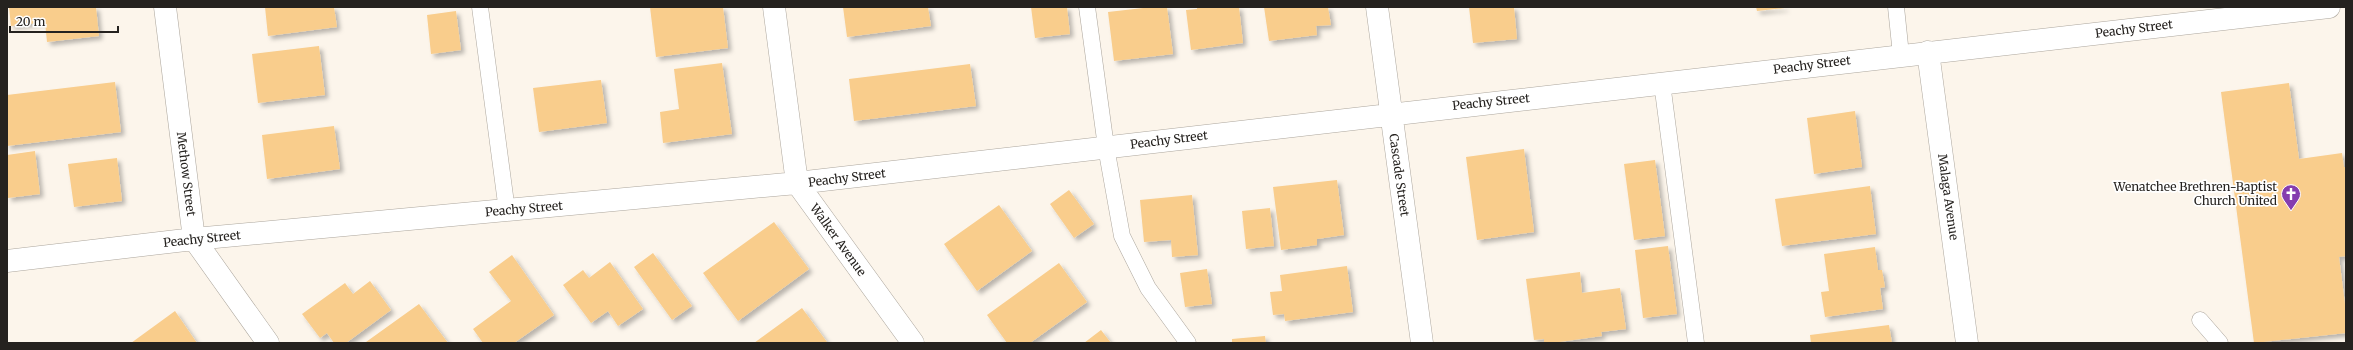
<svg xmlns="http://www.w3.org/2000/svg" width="2353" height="350" font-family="Merriweather,serif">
  <defs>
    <filter id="shadow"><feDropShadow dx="3.5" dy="3.5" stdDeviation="2" flood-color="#0004"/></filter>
  </defs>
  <rect width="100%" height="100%" fill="#fcf5eb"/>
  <path fill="#f9cd8c" filter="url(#shadow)" d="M9,7H96L99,36L47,42L45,22L11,26Z
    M265,7H334L337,27L268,36Z
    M650,7H723L728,48L656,57Z
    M843,7H928L931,26L847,37Z
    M1031,7H1067L1070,34L1035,38Z
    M1152,7H1167L1173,54L1114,61L1108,12Z
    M1197,7H1239L1243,43L1191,50L1186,10L1197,9Z
    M1264,7H1328L1331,25L1316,26L1317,35L1269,41Z
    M1469,7H1514L1517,39L1473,43Z
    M1756,7H1785V8L1757,11Z
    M456,11L461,50L431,54L427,15Z
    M319,46L325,95L258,103L252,54Z
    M722,63L732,134L663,143L660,112L679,109L674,69Z
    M970,64L976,106L854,121L849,79Z
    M601,80L607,123L539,132L533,88Z
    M115,82L121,132L7,146V95Z
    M2289,83L2299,159L2342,153L2344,167H2346V256L2339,257L2346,312V333L2254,343L2221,92Z
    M1855,111L1862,167L1814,174L1807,118Z
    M334,126L340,169L267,179L262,135Z
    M1524,149L1534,232L1477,240L1466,157Z
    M35,151L40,194L8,198L7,155Z
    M117,158L122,201L74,207L68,164Z
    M1655,160L1665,236L1634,240L1624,164Z
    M1337,180L1344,235L1317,239V245L1281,250L1273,187Z
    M1870,186L1876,234L1782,246L1775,199Z
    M1069,190L1094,224L1074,238L1050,204Z
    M1192,195L1198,255L1172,257L1171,240L1144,242L1140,200Z
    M999,205L1032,251L977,291L944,244Z
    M1270,208L1274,246L1246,249L1242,211Z
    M774,222L809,269L738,321L703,273Z
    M1668,246L1677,314L1643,318L1635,250Z
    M1875,247L1878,270H1882L1885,287L1880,288L1883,309L1825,317L1821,292L1829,291L1824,254Z
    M653,253L692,306L672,320L634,267Z
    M512,255L554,315L514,343H483L473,329L511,301L489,272Z
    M610,262L643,309L618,326L608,311L591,323L563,285L583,270L589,278Z
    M1059,263L1087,302L1030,343H1007L987,315Z
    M1347,266L1353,312L1285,321L1284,314L1273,315L1270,292L1282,291L1280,275Z
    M1207,269L1212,304L1185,307L1180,273Z
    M1580,272L1582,293L1620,288L1626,329L1601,332L1602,336L1552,343H1544V339L1534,340L1526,279Z
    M370,281L391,310L346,343H334L327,333L320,338L302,314L345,283L353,294Z
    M419,304L448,343H367L366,342Z
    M802,308L827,342L825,343H754Z
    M175,311L197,343H131Z
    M1889,325L1892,343H1811L1810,335Z
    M1101,330L1111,343H1084Z
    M1265,336L1266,343H1232V339Z"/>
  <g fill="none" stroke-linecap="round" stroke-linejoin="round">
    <g stroke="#aca69d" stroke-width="17">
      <path id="lane" d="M480,7L507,211
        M1087,7L1106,147L1122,236L1148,288L1188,343
        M1896,7L1901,55
        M1662,83L1696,343
        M2200,320L2220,343"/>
    </g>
    <g stroke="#aca69d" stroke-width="23">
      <path id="street" d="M165,7L194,239L268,343
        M774,7L797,183L913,343
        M1377,7L1422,343
        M1928,52L1967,343
        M7,261L194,239L797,183L2329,7"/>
    </g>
    <use href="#lane" stroke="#fff" stroke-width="16"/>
    <use href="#street" stroke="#fff" stroke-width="22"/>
  </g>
  <defs>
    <g id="church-pin" transform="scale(1)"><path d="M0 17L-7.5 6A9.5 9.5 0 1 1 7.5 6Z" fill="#853daf" stroke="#fff"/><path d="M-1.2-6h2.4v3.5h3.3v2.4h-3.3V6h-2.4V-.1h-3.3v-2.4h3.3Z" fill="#fff"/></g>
  </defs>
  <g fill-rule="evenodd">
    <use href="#church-pin" x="2291" y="194"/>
  </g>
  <g text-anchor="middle" stroke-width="3.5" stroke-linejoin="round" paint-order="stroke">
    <g font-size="12" fill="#25221f" stroke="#fff">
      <text transform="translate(2134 29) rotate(-7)" y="4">Peachy Street</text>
      <text transform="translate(1812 65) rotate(-7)" y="4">Peachy Street</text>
      <text transform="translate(1491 102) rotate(-6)" y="4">Peachy Street</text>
      <text transform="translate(1169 140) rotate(-7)" y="4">Peachy Street</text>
      <text transform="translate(186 174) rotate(83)" y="4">Methow Street</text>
      <text transform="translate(1399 175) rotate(82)" y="4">Cascade Street</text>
      <text transform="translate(847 178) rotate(-7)" y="4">Peachy Street</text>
      <text transform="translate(1948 197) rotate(82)" y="4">Malaga Avenue</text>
      <text transform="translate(524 209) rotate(-5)" y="4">Peachy Street</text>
      <text transform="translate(202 239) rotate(-6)" y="4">Peachy Street</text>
      <text transform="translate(838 240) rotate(54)" y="4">Walker Avenue</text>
    </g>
    <g font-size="12" fill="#25221f" stroke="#fff" text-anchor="end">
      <text x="2277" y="191">Wenatchee Brethren-Baptist<tspan x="2277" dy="14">Church United</tspan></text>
    </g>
  </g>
  <rect width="2353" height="350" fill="none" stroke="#25221f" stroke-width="16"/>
  <path d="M10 26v6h108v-6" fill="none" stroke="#25221f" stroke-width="2"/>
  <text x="16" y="26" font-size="12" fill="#25221f" stroke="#ffffff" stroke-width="3" paint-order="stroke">20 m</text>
</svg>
